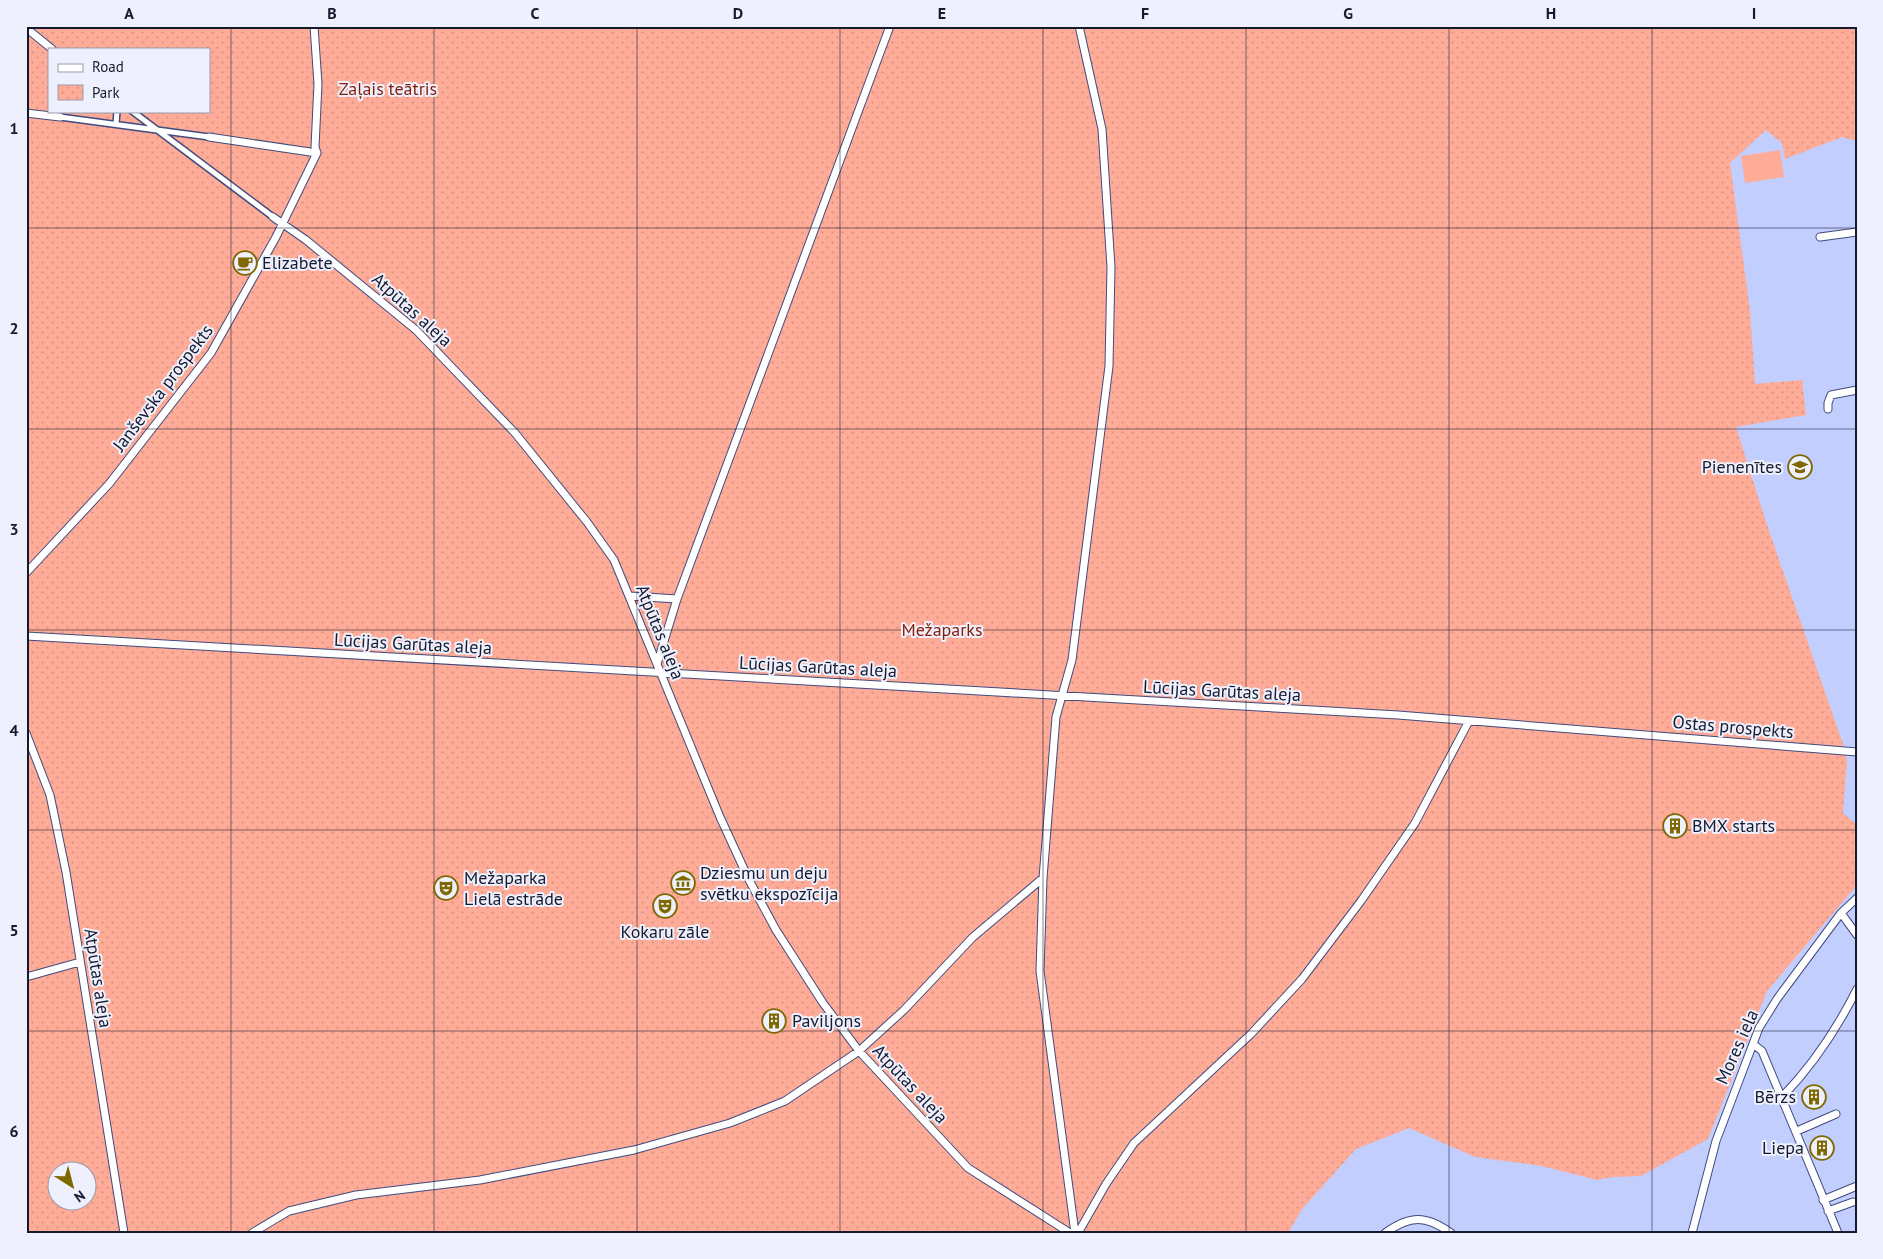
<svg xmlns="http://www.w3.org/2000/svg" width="1883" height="1259" font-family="'PT Sans',sans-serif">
  <defs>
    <pattern id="park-dots" width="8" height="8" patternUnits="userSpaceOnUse" patternTransform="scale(1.25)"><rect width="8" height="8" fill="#feab98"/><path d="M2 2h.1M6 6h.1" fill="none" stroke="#d99383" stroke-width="1.8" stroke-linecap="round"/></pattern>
  </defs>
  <rect width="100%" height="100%" fill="#c2cefd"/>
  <path fill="#feab98" d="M1780,150L1784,177L1745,183L1741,156Z"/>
  <path fill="url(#park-dots)" fill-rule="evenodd" d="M26,26H1857V141L1842,137L1785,159L1782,143L1766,130L1730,163L1750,311L1755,384L1802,380L1806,415L1736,427L1767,525L1843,744L1847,761L1843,813L1857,825V885L1767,991L1708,1139L1641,1176L1613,1177L1597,1180L1542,1166L1475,1157L1409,1128L1356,1149L1302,1209L1288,1233H26ZM49,49H209V111H49ZM58,1172H88V1202H58Z"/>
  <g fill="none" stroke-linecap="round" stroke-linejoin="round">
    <g stroke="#414b7d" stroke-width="8">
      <path id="pedestrian" d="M132,111L273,217
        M60,117L209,137
        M116,124L117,111"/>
    </g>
    <g stroke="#414b7d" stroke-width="9">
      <path id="minor" d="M26,28L52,49
        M26,113L60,117
        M209,137L317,153
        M273,217L306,240L416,330L515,433L587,522L614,560L720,817L749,880L776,930L823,1003L859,1051L968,1168L1070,1233
        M1820,237L1857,232
        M1828,409V403L1831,395L1857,390
        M26,573L109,484L211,353L276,237L317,153L315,147L318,84L314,26
        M630,596L677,599
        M26,636L1398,715L1857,752
        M657,664L677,599L890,26
        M26,733L50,795L66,872L124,1233
        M1841,913L1857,935
        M26,977L80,962
        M1753,1044L1762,1051L1838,1233
        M1782,1097C1813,1065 1837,1029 1857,989
        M1797,1131L1836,1114
        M1823,1200L1857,1186
        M1828,1211L1853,1202
        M252,1233L289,1211L356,1195L480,1180L634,1150L730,1123L785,1101L859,1051L904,1010L973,937L1043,878
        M1075,1233L1040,971L1043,878L1056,717L1072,660L1109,366L1111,267L1102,129L1079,26
        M1078,1233L1106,1184L1134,1143L1251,1034L1302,979L1361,901L1415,823L1469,721
        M1385,1233C1410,1215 1426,1215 1451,1233
        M1692,1233L1716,1141L1759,1028L1777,999L1841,913L1857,898"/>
    </g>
    <use href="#pedestrian" stroke="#fff" stroke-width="5"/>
    <use href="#minor" stroke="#fff" stroke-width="7"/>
  </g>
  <path fill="none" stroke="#161a2f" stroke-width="1" stroke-opacity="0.55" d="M231,26V1233M434,26V1233M637,26V1233M840,26V1233M1043,26V1233M1246,26V1233M1449,26V1233M1652,26V1233M26,228H1857M26,429H1857M26,630H1857M26,830H1857M26,1031H1857"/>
  <defs>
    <g id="cafe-ring" transform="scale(1.25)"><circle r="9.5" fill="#eef1fd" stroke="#7f6800" stroke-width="1.5"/><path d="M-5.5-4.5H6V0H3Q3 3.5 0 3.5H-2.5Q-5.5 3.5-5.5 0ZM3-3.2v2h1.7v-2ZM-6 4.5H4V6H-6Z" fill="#7f6800"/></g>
    <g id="school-ring" transform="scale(1.25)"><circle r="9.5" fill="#eef1fd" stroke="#7f6800" stroke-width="1.5"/><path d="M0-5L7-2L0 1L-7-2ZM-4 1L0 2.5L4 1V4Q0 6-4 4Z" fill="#7f6800"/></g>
    <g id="building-ring" transform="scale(1.25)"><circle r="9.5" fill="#eef1fd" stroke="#7f6800" stroke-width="1.5"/><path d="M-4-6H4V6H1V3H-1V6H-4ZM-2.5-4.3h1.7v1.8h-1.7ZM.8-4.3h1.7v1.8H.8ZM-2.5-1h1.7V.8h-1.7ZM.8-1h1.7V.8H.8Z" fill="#7f6800"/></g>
    <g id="museum-ring" transform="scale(1.25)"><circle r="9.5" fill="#eef1fd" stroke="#7f6800" stroke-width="1.5"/><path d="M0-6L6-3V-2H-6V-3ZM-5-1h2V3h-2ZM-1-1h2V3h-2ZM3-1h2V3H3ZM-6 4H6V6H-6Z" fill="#7f6800"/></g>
    <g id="theatre-ring" transform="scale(1.25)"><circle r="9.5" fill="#eef1fd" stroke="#7f6800" stroke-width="1.5"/><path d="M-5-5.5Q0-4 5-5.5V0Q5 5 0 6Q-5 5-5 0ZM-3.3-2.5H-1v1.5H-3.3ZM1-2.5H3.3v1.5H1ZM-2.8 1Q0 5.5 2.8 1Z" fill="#7f6800"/></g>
  </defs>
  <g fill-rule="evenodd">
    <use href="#cafe-ring" x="245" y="263"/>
    <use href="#school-ring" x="1800" y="467"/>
    <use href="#building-ring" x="1675" y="826"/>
    <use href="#museum-ring" x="683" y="883"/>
    <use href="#theatre-ring" x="446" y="888"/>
    <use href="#theatre-ring" x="665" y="906"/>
    <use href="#building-ring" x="774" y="1021"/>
    <use href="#building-ring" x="1814" y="1097"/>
    <use href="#building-ring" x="1822" y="1148"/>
  </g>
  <g text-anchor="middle" stroke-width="4" stroke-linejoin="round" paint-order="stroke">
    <g font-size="18" fill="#841d05" stroke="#eef1fd">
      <text x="388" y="95">Zaļais teātris</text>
      <text x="942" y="636">Mežaparks</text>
    </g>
    <g font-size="18" fill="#161a2f" stroke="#eef1fd" text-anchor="start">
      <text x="262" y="269">Elizabete</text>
      <text x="1782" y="473" text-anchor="end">Pienenītes</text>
      <text x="1692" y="832">BMX starts</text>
      <text x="700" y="879">Dziesmu un deju<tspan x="700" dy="21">svētku ekspozīcija</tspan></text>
      <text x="464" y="884">Mežaparka<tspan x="464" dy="21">Lielā estrāde</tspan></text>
      <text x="665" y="938" text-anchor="middle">Kokaru zāle</text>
      <text x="792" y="1027">Paviljons</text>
      <text x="1796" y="1103" text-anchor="end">Bērzs</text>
      <text x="1804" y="1154" text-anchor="end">Liepa</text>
    </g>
    <g font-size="18" fill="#161a2f" stroke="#eef1fd">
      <text transform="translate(412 310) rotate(42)" y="6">Atpūtas aleja</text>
      <text transform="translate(163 388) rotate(-53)" y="6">Janševska prospekts</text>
      <text transform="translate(660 632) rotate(68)" y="6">Atpūtas aleja</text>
      <text transform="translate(413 644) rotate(3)" y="6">Lūcijas Garūtas aleja</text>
      <text transform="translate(818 667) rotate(3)" y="6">Lūcijas Garūtas aleja</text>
      <text transform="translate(1222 691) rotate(3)" y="6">Lūcijas Garūtas aleja</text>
      <text transform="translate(1733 727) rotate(5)" y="6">Ostas prospekts</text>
      <text transform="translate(98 978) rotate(81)" y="6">Atpūtas aleja</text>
      <text transform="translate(1737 1047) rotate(-66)" y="6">Mores iela</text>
      <text transform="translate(910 1084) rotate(47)" y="6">Atpūtas aleja</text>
    </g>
  </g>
  <rect width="1883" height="1259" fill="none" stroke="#eef1fd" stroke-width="55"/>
  <rect x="48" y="48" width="162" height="65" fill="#eef1fd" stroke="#989bab"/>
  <rect x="58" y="64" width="25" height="8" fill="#ffffff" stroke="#989bab"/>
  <text x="92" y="72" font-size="15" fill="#161a2f">Road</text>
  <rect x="58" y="85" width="25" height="15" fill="url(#park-dots)" stroke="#989bab"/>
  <text x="92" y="98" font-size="15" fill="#161a2f">Park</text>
  <g transform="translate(72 1186) rotate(144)"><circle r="24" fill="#eef1fd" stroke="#989bab"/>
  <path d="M0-4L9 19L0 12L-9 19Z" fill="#7f6800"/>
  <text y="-8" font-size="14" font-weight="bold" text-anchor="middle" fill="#161a2f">N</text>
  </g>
  <rect x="28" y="28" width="1828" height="1204" fill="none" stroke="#161a2f" stroke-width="2"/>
  <g font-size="16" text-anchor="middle" font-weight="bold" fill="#161a2f">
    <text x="129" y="19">A</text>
    <text x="332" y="19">B</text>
    <text x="535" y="19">C</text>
    <text x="738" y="19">D</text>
    <text x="942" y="19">E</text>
    <text x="1145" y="19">F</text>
    <text x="1348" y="19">G</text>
    <text x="1551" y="19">H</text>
    <text x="1754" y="19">I</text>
    <text x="14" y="134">1</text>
    <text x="14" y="334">2</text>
    <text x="14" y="535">3</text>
    <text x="14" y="736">4</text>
    <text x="14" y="936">5</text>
    <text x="14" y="1137">6</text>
  </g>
</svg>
